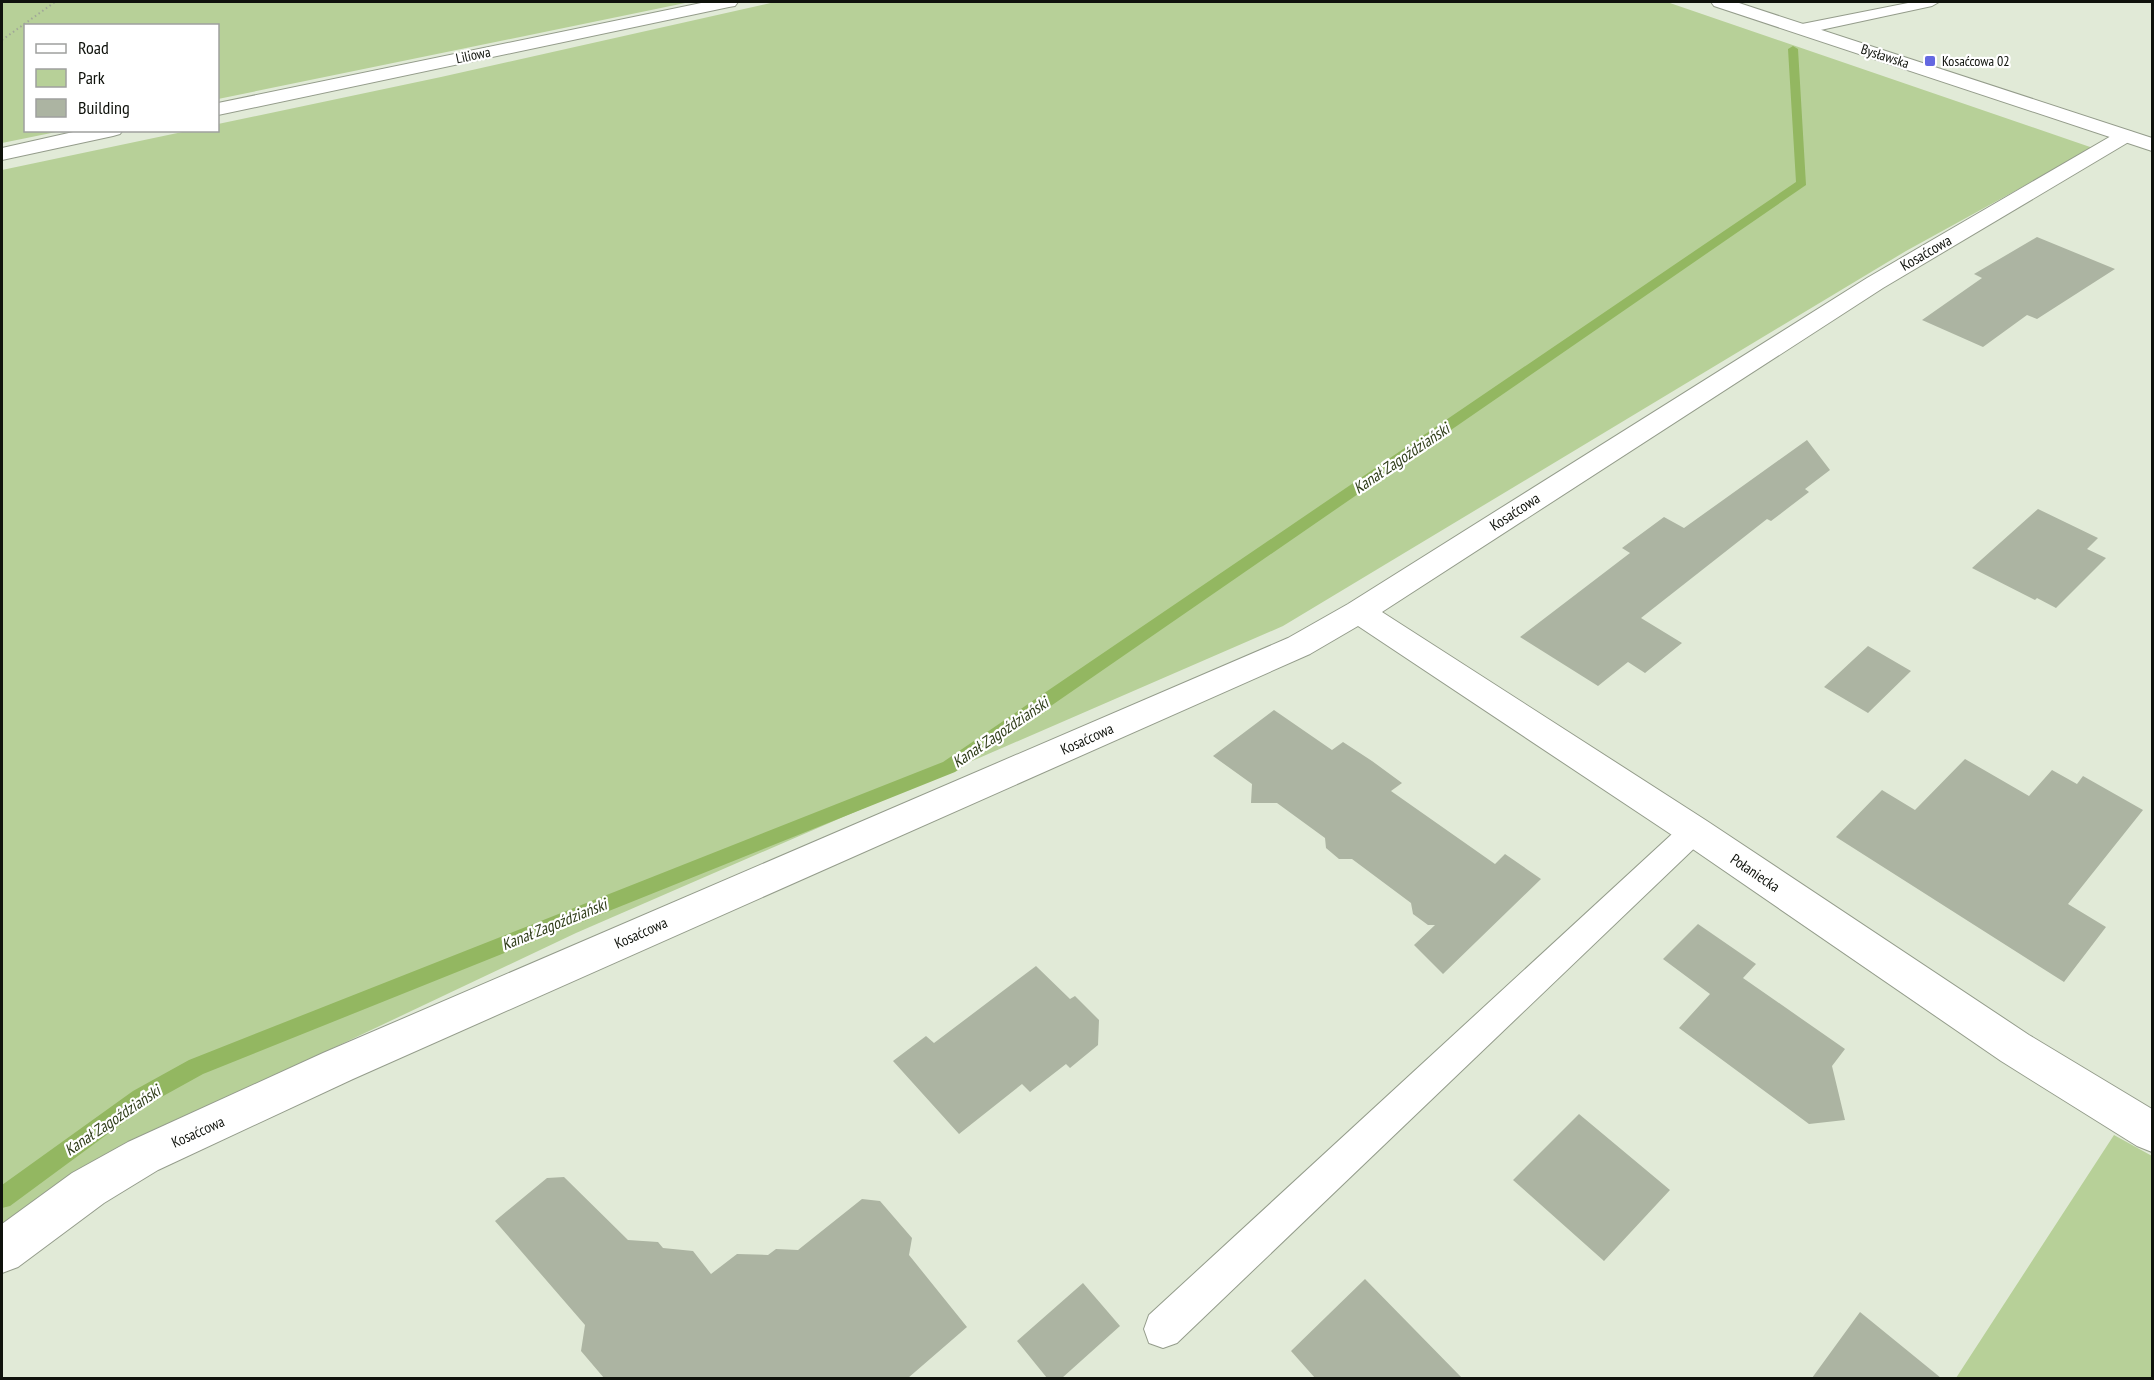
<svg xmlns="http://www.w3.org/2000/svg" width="2154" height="1380" font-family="'PT Sans Narrow',sans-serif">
  <rect width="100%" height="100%" fill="#e1ead7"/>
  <path fill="#b7d098" d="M2,2H690L218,99V26H26V130L61,131L2,143Z
    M775,2H1667L2093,148L1906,251L1283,626L576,933L122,1148L2,1237V170L187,131L218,130V124L441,77Z
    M2114,1135L2152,1156V1378H1956Z"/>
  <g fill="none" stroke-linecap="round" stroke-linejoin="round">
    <path fill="#93b761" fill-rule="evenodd" d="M1793,46L1798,49L1806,185L955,772L203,1074L147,1105L10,1206L2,1208V1185L133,1091L189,1060L943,762L1796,182L1788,49Z"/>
  </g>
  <path fill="#acb4a2" d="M2037,237L2115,269L2037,319L2027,315L1983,347L1922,320L1982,278L1974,274Z
    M1807,440L1830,470L1805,489L1809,492L1771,521L1767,519L1641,618L1682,643L1645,673L1628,662L1598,686L1520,637L1630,553L1622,548L1664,517L1684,528Z
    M2038,509L2098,538L2087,549L2106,558L2056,608L2037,598L2035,600L1972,568Z
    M1868,646L1911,671L1868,713L1824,687Z
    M1274,710L1332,750L1343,742L1372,761L1402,783L1391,791L1495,864L1505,854L1541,879L1443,974L1414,945L1435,925H1428L1413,914L1411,903L1352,859H1339L1326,848L1325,838L1277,803H1251L1252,784L1213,756Z
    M1965,759L2029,796L2052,770L2077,784L2083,776L2143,810L2068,904L2106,927L2064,982L1836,837L1882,790L1915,810Z
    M1698,924L1756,964L1743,978L1845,1049L1832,1066L1845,1120L1809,1124L1679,1028L1710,994L1663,959Z
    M1036,966L1070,999L1075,996L1099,1020L1098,1045L1070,1068L1066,1064L1030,1092L1022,1084L959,1134L893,1061L926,1036L934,1043Z
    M1579,1114L1670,1190L1604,1261L1513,1180Z
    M564,1177L628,1240L658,1242L663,1248L693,1251L711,1274L737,1254L768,1255L776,1249L798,1250L862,1199L880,1201L912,1238L909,1255L967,1327L908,1378H604L581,1351L585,1325L495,1221L547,1178Z
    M1365,1279L1462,1378H1315L1291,1351Z
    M1083,1283L1120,1326L1062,1378H1047L1017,1341Z
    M1860,1312L1941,1378H1812Z"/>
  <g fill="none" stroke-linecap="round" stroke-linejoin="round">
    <g stroke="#949c8b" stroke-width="2">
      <path id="lane" d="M1913,2H1939L1932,6L1802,34L1794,29L1802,24Z
        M1694,819L1704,823L1709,831L1704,839L1177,1343L1163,1348L1149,1343L1144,1329L1149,1315L1684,823Z"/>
    </g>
    <g stroke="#949c8b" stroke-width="2">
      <path id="street" d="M706,2H738L735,6L729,7L218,115V103Z
        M82,130H123L120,134L113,136L2,160V148Z
        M2125,130L2132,132L2135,136L2132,140L1883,288L1382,612L1707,821L2029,1035L2152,1109V1152L2137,1146L2001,1061L1681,841L1358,626L1310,654L353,1079L158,1170L104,1203L18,1267L2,1273V1224L72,1173L128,1142L323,1053L1288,638L1348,604L1867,278L2118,132Z"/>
    </g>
    <g stroke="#949c8b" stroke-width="2">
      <path id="secondary" d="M1711,2H1736L2152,138V151L1714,6Z"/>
    </g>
    <path stroke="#a0a798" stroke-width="2" stroke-dasharray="1.5 3" stroke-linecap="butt" d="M2,40L55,2"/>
    <use href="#lane" fill="#fff" fill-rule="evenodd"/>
    <use href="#street" fill="#fff" fill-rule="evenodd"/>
    <use href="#secondary" fill="#fff" fill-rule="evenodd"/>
  </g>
  <rect fill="#6468e1" stroke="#fff" stroke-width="2" x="1924" y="55" width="12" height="12" rx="3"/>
  <g text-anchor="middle" stroke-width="4.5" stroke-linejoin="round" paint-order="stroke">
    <g font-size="14" fill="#0f120c" stroke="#fff">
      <text transform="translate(473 55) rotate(-12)" y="5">Liliowa</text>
      <text transform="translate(1885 56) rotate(18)" y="5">Bysławska</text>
    </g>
    <g font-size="14" fill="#0f120c" stroke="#fff" text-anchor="start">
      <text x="1942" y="66">Kosaćcowa 02</text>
    </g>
    <g font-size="15" fill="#0f120c" stroke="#fff">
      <text transform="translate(1926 253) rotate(-30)" y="5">Kosaćcowa</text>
      <text transform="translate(1515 512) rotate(-33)" y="5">Kosaćcowa</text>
      <text transform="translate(1087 739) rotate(-24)" y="5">Kosaćcowa</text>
      <text transform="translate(1755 873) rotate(34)" y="5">Połaniecka</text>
      <text transform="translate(641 933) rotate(-24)" y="5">Kosaćcowa</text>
      <text transform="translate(198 1132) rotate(-24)" y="5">Kosaćcowa</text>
    </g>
    <g font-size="16" font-style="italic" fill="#2e3c18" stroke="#fff">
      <text transform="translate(1401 458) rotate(-34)" y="6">Kanał Zagoździański</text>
      <text transform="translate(1000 732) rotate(-34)" y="6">Kanał Zagoździański</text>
      <text transform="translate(554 924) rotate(-22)" y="6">Kanał Zagoździański</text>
      <text transform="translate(112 1120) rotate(-34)" y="6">Kanał Zagoździański</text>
    </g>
  </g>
  <rect width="2154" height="1380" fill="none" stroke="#0f120c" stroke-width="6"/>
  <rect x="24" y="24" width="195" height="108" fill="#ffffff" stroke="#9fa09e" stroke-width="1.5"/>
  <rect x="36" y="44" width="30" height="9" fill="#ffffff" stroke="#9fa09e" stroke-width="1.5"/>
  <text x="78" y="54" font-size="18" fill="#0f120c">Road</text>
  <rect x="36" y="69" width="30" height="18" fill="#b7d098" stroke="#9fa09e" stroke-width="1.5"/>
  <text x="78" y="84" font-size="18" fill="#0f120c">Park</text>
  <rect x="36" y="99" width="30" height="18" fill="#acb4a2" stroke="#9fa09e" stroke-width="1.5"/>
  <text x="78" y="114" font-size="18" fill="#0f120c">Building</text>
</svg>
